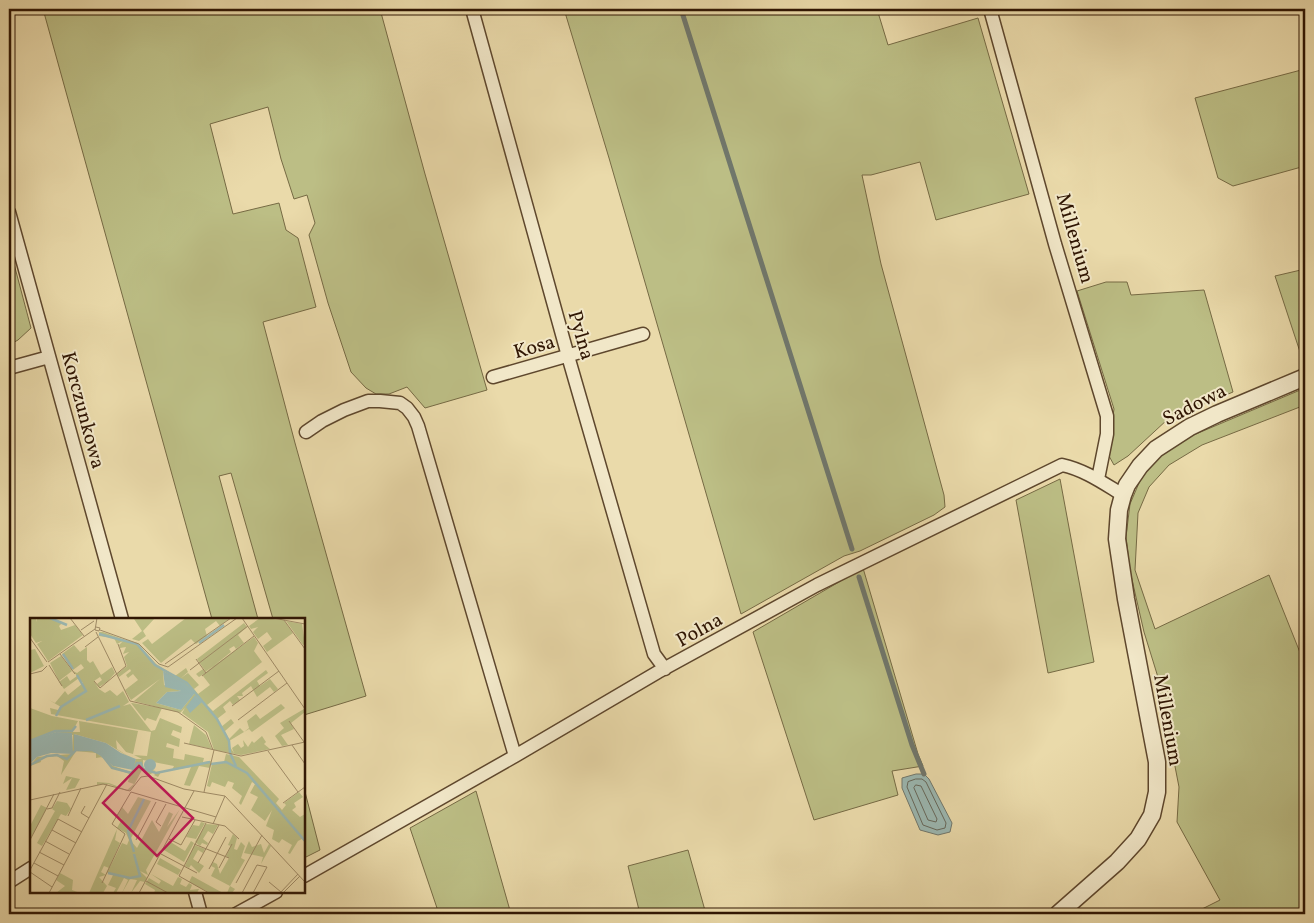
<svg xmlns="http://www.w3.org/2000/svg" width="1314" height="923" font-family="Vollkorn,serif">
  <rect width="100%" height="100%" fill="#eadaaa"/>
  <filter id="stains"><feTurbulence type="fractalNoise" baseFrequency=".004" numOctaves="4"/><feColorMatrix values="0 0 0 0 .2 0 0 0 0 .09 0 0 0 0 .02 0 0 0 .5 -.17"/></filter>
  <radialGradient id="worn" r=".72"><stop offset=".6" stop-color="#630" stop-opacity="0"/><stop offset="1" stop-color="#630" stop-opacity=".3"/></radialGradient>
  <path fill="#bcbe85" stroke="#766a44" d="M43,9H380L425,174L487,390L425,408L407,387L389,394H376L366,388L351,372L328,303L309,235L315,223L307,195L294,199L281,159L268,107L210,124L233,214L279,203L286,230L298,238L316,307L263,322L295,443L366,696L304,715V619H273L231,473L219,476L258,619H212Z
    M564,9H877L888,45L978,18L1029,194L936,220L920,162L871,175H862L881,264L944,495L945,507L934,515L860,551L844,556L741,614L609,158Z
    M1305,69V166L1233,186L1218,178L1195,98Z
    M9,245L31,328L18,340L9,345Z
    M1305,269V364H1304L1275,276Z
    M1106,282H1127L1131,295L1204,290L1233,392L1168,419L1128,456L1114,465L1109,456V441L1114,409L1077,291Z
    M1305,388V405L1202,445L1169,465L1149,487L1138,513L1135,570L1155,629L1269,575L1305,665V914H1192L1220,900L1177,822L1179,787L1157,674L1144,632L1130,571L1126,537L1130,504L1142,476L1161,454L1184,439Z
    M1060,479L1094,662L1048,673L1016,500Z
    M863,568L918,754L923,766L892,771L898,795L814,820L753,632Z
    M304,788L320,850L304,858Z
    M476,791L511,914H439L410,828Z
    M688,850L706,914H640L628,866Z"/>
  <path fill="#9bb8b2" stroke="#70776c" d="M916,774H924L929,779L952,823L950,832L938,835L920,830L902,788V778Z"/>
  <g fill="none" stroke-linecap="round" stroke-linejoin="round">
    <path stroke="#66675a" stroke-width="1" d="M916,779H922L926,782L946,823L945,828L937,830L923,825L907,787L908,782Z
      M916,785L921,786L937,819L936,822L928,820L914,788Z"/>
    <path stroke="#70776c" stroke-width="5" d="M681,9L852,549
      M859,577L912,745L924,774"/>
    <g stroke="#5e472d" stroke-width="15">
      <path id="minor" d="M472,9L568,356L654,654L665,669
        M990,9L1055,244L1107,416V434L1098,479
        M9,212L122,619
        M9,368L49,357
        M493,377L643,334
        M306,432L322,421L344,410L368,401H380L400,403L407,408L414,417L418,426L515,756
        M304,876L515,756L658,672L817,585L1062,465C1085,470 1103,483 1123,495
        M9,882L31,868
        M195,892L201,914
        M236,914L276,892"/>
    </g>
    <g stroke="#5e472d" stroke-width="19">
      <path id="tertiary" d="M1058,914L1117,862L1138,839L1152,815L1157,792V762L1126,599L1117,539L1119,510L1123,495L1127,485L1140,466L1156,449L1190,427L1217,414L1305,377"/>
    </g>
    <use href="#minor" stroke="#f1e7c8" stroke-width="12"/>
    <use href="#tertiary" stroke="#f1e7c8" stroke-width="16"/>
  </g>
  <g text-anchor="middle" stroke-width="4" stroke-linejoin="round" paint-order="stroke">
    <g font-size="20" fill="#301603" stroke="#f1e7c8">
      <text transform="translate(1076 238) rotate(74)" y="7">Millenium</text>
      <text transform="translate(582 335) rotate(74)" y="7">Pylna</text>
      <text transform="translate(534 346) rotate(-16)" y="7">Kosa</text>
      <text transform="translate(1194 404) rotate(-27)" y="7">Sadowa</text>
      <text transform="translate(84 410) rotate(75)" y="7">Korczunkowa</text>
      <text transform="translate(699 629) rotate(-29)" y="7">Polna</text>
      <text transform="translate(1169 720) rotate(80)" y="7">Millenium</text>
    </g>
  </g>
  <g transform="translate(30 618)">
    <rect width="275" height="275" fill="#eadaaa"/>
    <path d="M0,0H6V4L7,0H21L32,5L29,8L31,12L45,7L53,17L18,43L7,26L12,23L6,25L0,16ZM125,0L113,13L116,18L109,23L102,21L112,13L104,1ZM156,0H200L190,8L186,3L175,11L177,18L166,26L161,21L131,45L112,25L118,21L122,26ZM230,0L254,2L263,15L237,34L233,28L242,21L237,14L228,21L223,14L228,9L221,11L219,8ZM256,3L272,6L275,26L273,27ZM214,5L217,9L208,17L214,25L206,31L204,28L199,31L201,34L176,54L167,41ZM73,14L109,27L126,46L145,58L156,50L158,54L151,60L158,55L169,67L164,71L168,76L180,67L173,58L174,56L169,59L166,56L173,51L175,54L224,19L228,25L224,33L232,44L177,87L183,93L236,52L238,55L227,63L230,68L240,61L248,71L244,74L240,69L227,79L221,68L212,75L213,78H207L210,82L203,87L200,83L193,89L196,94L187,101L191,109L201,101L204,105L195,113L199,121L210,110L214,114L219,110L217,103L226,96L230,101L251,86L255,90L222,114L219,111L199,123L200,129L204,135L202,130L208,126L211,130L214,128L213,122L218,129L222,123L224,125L232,118L236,124L234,126L240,131L211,137L184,132L178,114L152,95L155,90L150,95L104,83L130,61L101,82L95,72L108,62L103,56L98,60L96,57L101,53L100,51L89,59L87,56L97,48L94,39L99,34L93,36L96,29L90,30L89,27L93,23L87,26L84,20L69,18V14ZM133,53L163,73L164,76L151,92L126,85L137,74L151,73L134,67ZM44,27L50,34L57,29V42L60,45L63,43L71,57L82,49L85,55L77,64L69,69L67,66L72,62L70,59L64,63L69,71L75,75L80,72L87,78L93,73L99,84L93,88L100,86L121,113L125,112L130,100L152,109L151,115L143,112L141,117L150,121L149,129L137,125L136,129L144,131L143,140L154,142L155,136L174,140L173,144L181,143L180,150L169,148L160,168L154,167L161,149L131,154L128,159L124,157L127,154L142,152L144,148L113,142V150L126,153L119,157L112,152L103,169L100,172L97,173L78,166L67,167V164L79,165L97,172L104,166L98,164L100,156L82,150L72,139L66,140V135L46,133L31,157L34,143L27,138L10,140L11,144L0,148L7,139L42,136L43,117L26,114L0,123V90L22,98L48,103L42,114H50L49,103L108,113L103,136L96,134L86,122L87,131L101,140L76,125L44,116V132L62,131L83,148L101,154L106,141H112L104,137L117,138L121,114L21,96L20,90L28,92L31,89L19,82L25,85L35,73L38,77L53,65L49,60L34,71L29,64L37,58L40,63L47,58L43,53L47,55L54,50L51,46L43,52L32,36ZM5,31L14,48L0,55V32ZM31,38L42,53L29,63L20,45ZM101,85H102L132,90L126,103L117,100L115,103ZM274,91L275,94L261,105L264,111L251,117L258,127L252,128L245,118L254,110L250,105ZM164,107L176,117L182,131L159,126ZM196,136L209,139L249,181L246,185L252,192L256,187L254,185L269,174L273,179L264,185L266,189L262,192L270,199L275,196V224L272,221L268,223L260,236L258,235L262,227L252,221L249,225L242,221L244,212L236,208L242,192L235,203L221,192L228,179L220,175L225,166L222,164L211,187L209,185L212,178L202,170L204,165L198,163L195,169L182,164L180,169L177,168L182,146L194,144ZM36,158L50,161L45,170L36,172L42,160L33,166ZM108,179L121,183L100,222L107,230L122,202L129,214L139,194L143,196L137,209L150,191L116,252L118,257L110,253L117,260L115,264L110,263L101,275L107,262L100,261L92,275L98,262L94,260L86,275H83L86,270L78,267L83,257L77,255L92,225L97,227L99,222L96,215L87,210L92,201L87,198L92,189L98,196ZM27,183L37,185L41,191L36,198L31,196L12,228L7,225L25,193L22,191ZM11,187L17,190L0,222V208ZM171,204L175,205L166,221L156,219L163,207L169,208ZM176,206L188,207L183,216L178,213L173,221L178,225L177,227L172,225L170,228L165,224ZM87,211L85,222L90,225L79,250L74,248L71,254L76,257L69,259L77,268L73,275H59ZM203,216L207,220L204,231L207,232L211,224L215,228L211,240L215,242L200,268L205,271L202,275H197L200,268L181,258L185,250L181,248L183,244L187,246L190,256L199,240L196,238L201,228L198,227ZM139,223L155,233L161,223L164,225L154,244L134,232ZM219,223L222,229L231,226L234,235L239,226L241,228L231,246L233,239L214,235ZM164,227L175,231L173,235L168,232L163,241L174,248L169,255L161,247L159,250L155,248ZM130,240L151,252L148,257L127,246ZM30,255L43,262L42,272L50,275H26L35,268L26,262ZM121,256L143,268L148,259L152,261L150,266L156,269L159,265L162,267L160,272L169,271L167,275H124L125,272L115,266L119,260L129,266L131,263ZM162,258L193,275H180L159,264Z" fill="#bcbe85" fill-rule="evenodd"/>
    <path d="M133,53L155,65L165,75L151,92L126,85L137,74L151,73L135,69ZM165,77L172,84L160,95L156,89ZM26,114L42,115L43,136L21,135L7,139L0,146V123ZM44,116L76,125L91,135L106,141L103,152L83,148L62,131L44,132ZM114 147a6 6 0 1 1 12 0a6 6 0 1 1-12 0Z" fill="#9bb8b2"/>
    <path fill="none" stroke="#9bb8b2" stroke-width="2.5" d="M20,0L37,7M69,16L107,26L125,47L157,65L187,101L199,123L200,135L206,148M169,25L194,7M33,36L43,51M26,98L31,89L56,73L47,57M56,102L90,88M0,123L25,113H42L46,108M181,146L196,144L217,155L275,223M0,147L17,138L27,137L37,141L46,132H62L72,137L82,150L102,155L107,145H111L113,151L126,155L180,144M104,234L98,213L114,181M78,255L100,260L110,258L104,236"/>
    <path fill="none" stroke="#a08c67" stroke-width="1" d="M40,0L54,18M212,0L275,91M243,0L275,6M254,2L275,31M66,9L70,10L69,13L65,12L67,0M51,12L64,3M70,12L109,26L129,46L138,49L207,0M66,14L100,83L148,94L176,114L183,132M0,20L17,44M55,29L68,19M30,36L45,56M166,41L176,55M18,44L65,11M135,46L201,0M19,47L32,68M160,52L218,8M0,56L12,53L17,48M172,58L224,18M64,63L70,70L96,48L88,26M202,88L249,53M208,102L257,65M259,103L274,124M154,125L211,138L275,124M262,127L275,146M238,133L268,174M100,173L111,159L118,158L154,171L195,178L275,264M101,174L186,199M174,174L184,132M0,182L73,166L100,173M253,185L275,169M55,188L51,195L59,200M17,191L22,190L30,174M38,198L51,170M152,199L195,208L209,221M176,205L149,258L179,275M183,206L195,178M131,208L126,204L136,186M22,212L46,225M139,221L151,227L165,202M0,222L24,176M106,222L126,184M15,223L39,236M164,226L199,240M9,234L34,247M131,236L167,255M4,245L28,258M168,245L189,207M189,250L202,226M179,251L196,219M0,252L28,201L52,214M0,254L22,269M116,263L138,275M239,264L251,274M72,265L95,216L82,206L101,174M206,265L232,217M19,275L77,166M109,275L164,173M212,275L227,247L237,249L223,275M250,275L268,256M253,275L270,258"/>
    <path fill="#c2185b" fill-opacity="0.15" stroke="#c2185b" stroke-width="2.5" d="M109,148L163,200L127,238L73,185Z"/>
    <rect width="275" height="275" fill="none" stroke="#301603" stroke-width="2.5"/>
  </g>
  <rect width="1314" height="923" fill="none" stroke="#eadaaa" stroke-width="30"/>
  <rect x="10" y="10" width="1294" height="903" fill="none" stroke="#301603" stroke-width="2.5"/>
  <rect x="15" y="15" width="1284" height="893" fill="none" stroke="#301603"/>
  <rect width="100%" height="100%" filter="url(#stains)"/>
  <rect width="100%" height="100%" fill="url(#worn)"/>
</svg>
